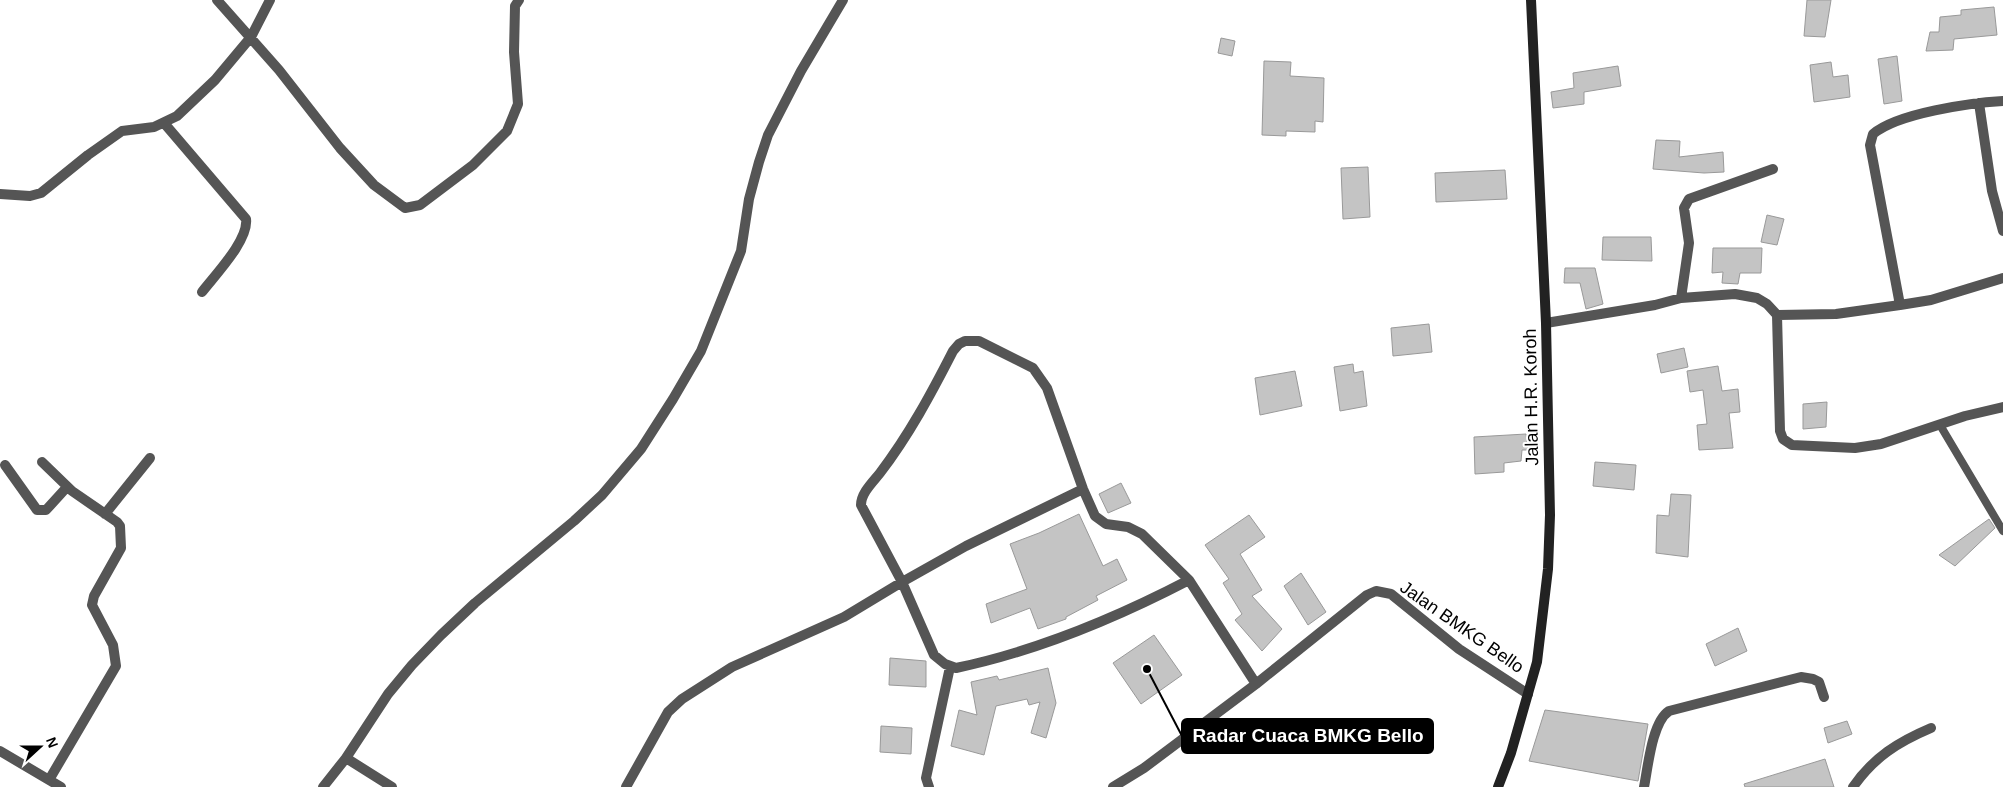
<svg xmlns="http://www.w3.org/2000/svg" width="2003" height="787" font-family="Helvetica,sans-serif">
  <rect width="100%" height="100%" fill="#fff"/>
  <path fill="#c4c4c4" stroke="#999" d="M1807,0H1831L1825,37L1804,36Z
    M1994,7L1997,35L1954,39L1953,50L1926,51L1930,32H1939L1940,17L1961,15V10Z
    M1221,38L1235,41L1232,56L1218,53Z
    M1897,56L1902,101L1884,104L1878,59Z
    M1264,61L1291,62L1290,76L1324,78L1323,122L1315,121V132L1286,131V136L1262,135Z
    M1831,62L1833,77L1848,75L1850,97L1814,102L1810,65Z
    M1618,66L1621,86L1584,92V104L1553,108L1551,92L1574,88L1573,73Z
    M1656,140L1680,141L1679,157L1723,152L1724,172L1704,173L1653,169Z
    M1368,167L1370,217L1343,219L1341,168Z
    M1505,170L1507,199L1436,202L1435,173Z
    M1767,215L1784,219L1777,245L1761,242Z
    M1603,237H1651L1652,261L1602,260Z
    M1713,248H1762L1761,273H1740L1738,284L1722,283L1723,272L1712,273Z
    M1565,268H1595L1603,304L1586,309L1580,283H1564Z
    M1429,324L1432,352L1393,356L1391,328Z
    M1684,348L1688,367L1661,373L1657,354Z
    M1353,364L1354,373L1363,371L1367,406L1340,411L1334,367Z
    M1718,366L1722,391L1738,389L1740,412L1729,413L1733,448L1699,450L1697,425L1707,424L1703,390L1690,392L1687,371Z
    M1295,371L1302,406L1260,415L1255,378Z
    M1827,402L1826,427L1803,429V404Z
    M1526,434L1528,450H1522L1521,461L1504,463V472L1475,474L1474,437Z
    M1595,462L1636,465L1634,490L1593,486Z
    M1121,483L1131,503L1108,513L1099,494Z
    M1671,494L1691,495L1688,557L1656,553L1657,515L1669,516Z
    M1079,514L1103,566L1117,559L1127,580L1096,596L1098,600L1066,617V619L1038,629L1030,608L991,623L986,604L1027,589L1010,544L1039,533Z
    M1249,515L1265,537L1240,554L1262,590L1252,596L1282,629L1262,651L1235,620L1242,614L1223,583L1229,579L1205,545Z
    M1989,519L1995,528L1955,566L1939,555Z
    M1301,573L1326,612L1308,625L1284,586Z
    M1738,628L1747,651L1715,666L1706,644Z
    M1154,635L1182,675L1141,704L1113,663Z
    M890,658L926,661V687L889,685Z
    M1048,668L1056,703L1046,738L1031,733L1040,702L1029,705L1027,699L996,706L984,755L951,746L959,710L977,715L971,682L997,676L999,680Z
    M1545,710L1648,724L1638,781L1529,761Z
    M1847,721L1852,734L1828,743L1824,728Z
    M881,726L912,728L911,754L880,752Z
    M1825,759L1834,787H1745L1744,784Z"/>
  <g fill="none" stroke-linecap="round" stroke-linejoin="round">
    <path stroke="#555" stroke-width="8" d="M1940,425L2003,531"/>
    <path stroke="#555" stroke-width="10" d="M217,0L279,70L340,148L374,185L405,208L420,205L473,165L507,131L518,104L514,52L515,6L519,0
      M2003,101C1970,103 1898,113 1873,134L1870,145L1900,305L1836,314L1777,315L1780,431L1783,439L1792,445L1855,448L1881,444L1965,416L2003,407
      M1979,103L1992,191L2003,231
      M164,123L246,219C249,240 215,275 202,292
      M0,194L30,196L41,193L88,155L122,131L154,127L177,116L215,80L251,37L270,0
      M1681,298L1689,243L1684,208L1689,199L1773,169
      M1900,305L1931,300L2003,278
      M1546,323L1655,305L1681,298L1735,294L1757,298L1767,304L1777,315
      M42,462L72,491L117,522L120,526L121,548L94,596L92,605L113,645L116,666L49,780
      M5,465L37,510H46L67,487
      M1083,489L966,546L902,582L861,505C861,493 873,482 880,473C909,435 931,394 953,351L959,344L965,341H979L1033,368L1047,388L1083,489L1095,516L1106,524L1128,527L1142,534L1189,580L1256,684L1367,595L1376,591L1391,594L1459,649L1528,694
      M105,514L150,458
      M0,751L61,787
      M346,758L392,787
      M323,787L346,758L388,694L412,665L441,635L475,603L574,521L602,495L641,449L673,399L701,351L741,251L749,199L759,162L768,135L801,71L843,0
      M626,787L668,712L682,699L732,667L844,617L902,582L934,655L945,664L956,668C1037,651 1116,618 1189,580
      M929,787L926,778L950,667
      M1113,787L1144,768L1256,684
      M1644,787C1648,767 1652,722 1669,711L1801,677L1813,679L1819,682L1824,697
      M1853,787C1874,757 1898,742 1931,728"/>
    <path stroke="#222" stroke-width="10" d="M1498,787L1511,753L1537,662L1548,569L1550,515L1546,323L1531,0"/>
  </g>
  <g text-anchor="middle" stroke-width="4" stroke-linejoin="round" paint-order="stroke">
    <g font-size="18" fill="#000" stroke="#fff">
      <text transform="translate(1531 397) rotate(-91)" y="6">Jalan H.R. Koroh</text>
      <text transform="translate(1462 627) rotate(35)" y="6">Jalan BMKG Bello</text>
    </g>
  </g>
  <path fill="none" stroke="#000" stroke-width="2" d="M1147 669L1182 736"/>
  <circle fill="#000" stroke="#fff" stroke-width="2" cx="1147" cy="669" r="5"/>
  <rect fill="#000" stroke="#000" stroke-width="2" x="1182" y="719" width="251" height="34" rx="5"/>
  <g font-size="19" text-anchor="middle" font-weight="bold" fill="#fff">
    <text x="1308" y="742">Radar Cuaca BMKG Bello</text>
  </g>
  <g transform="translate(40 747) rotate(69)" stroke="#ffffff" stroke-width="4" paint-order="stroke">
  <path d="M0-4L9 19L0 12L-9 19Z" fill="#000000"/>
  <text y="-8" font-size="14" font-weight="bold" text-anchor="middle" fill="#000000">N</text>
  </g>
</svg>
